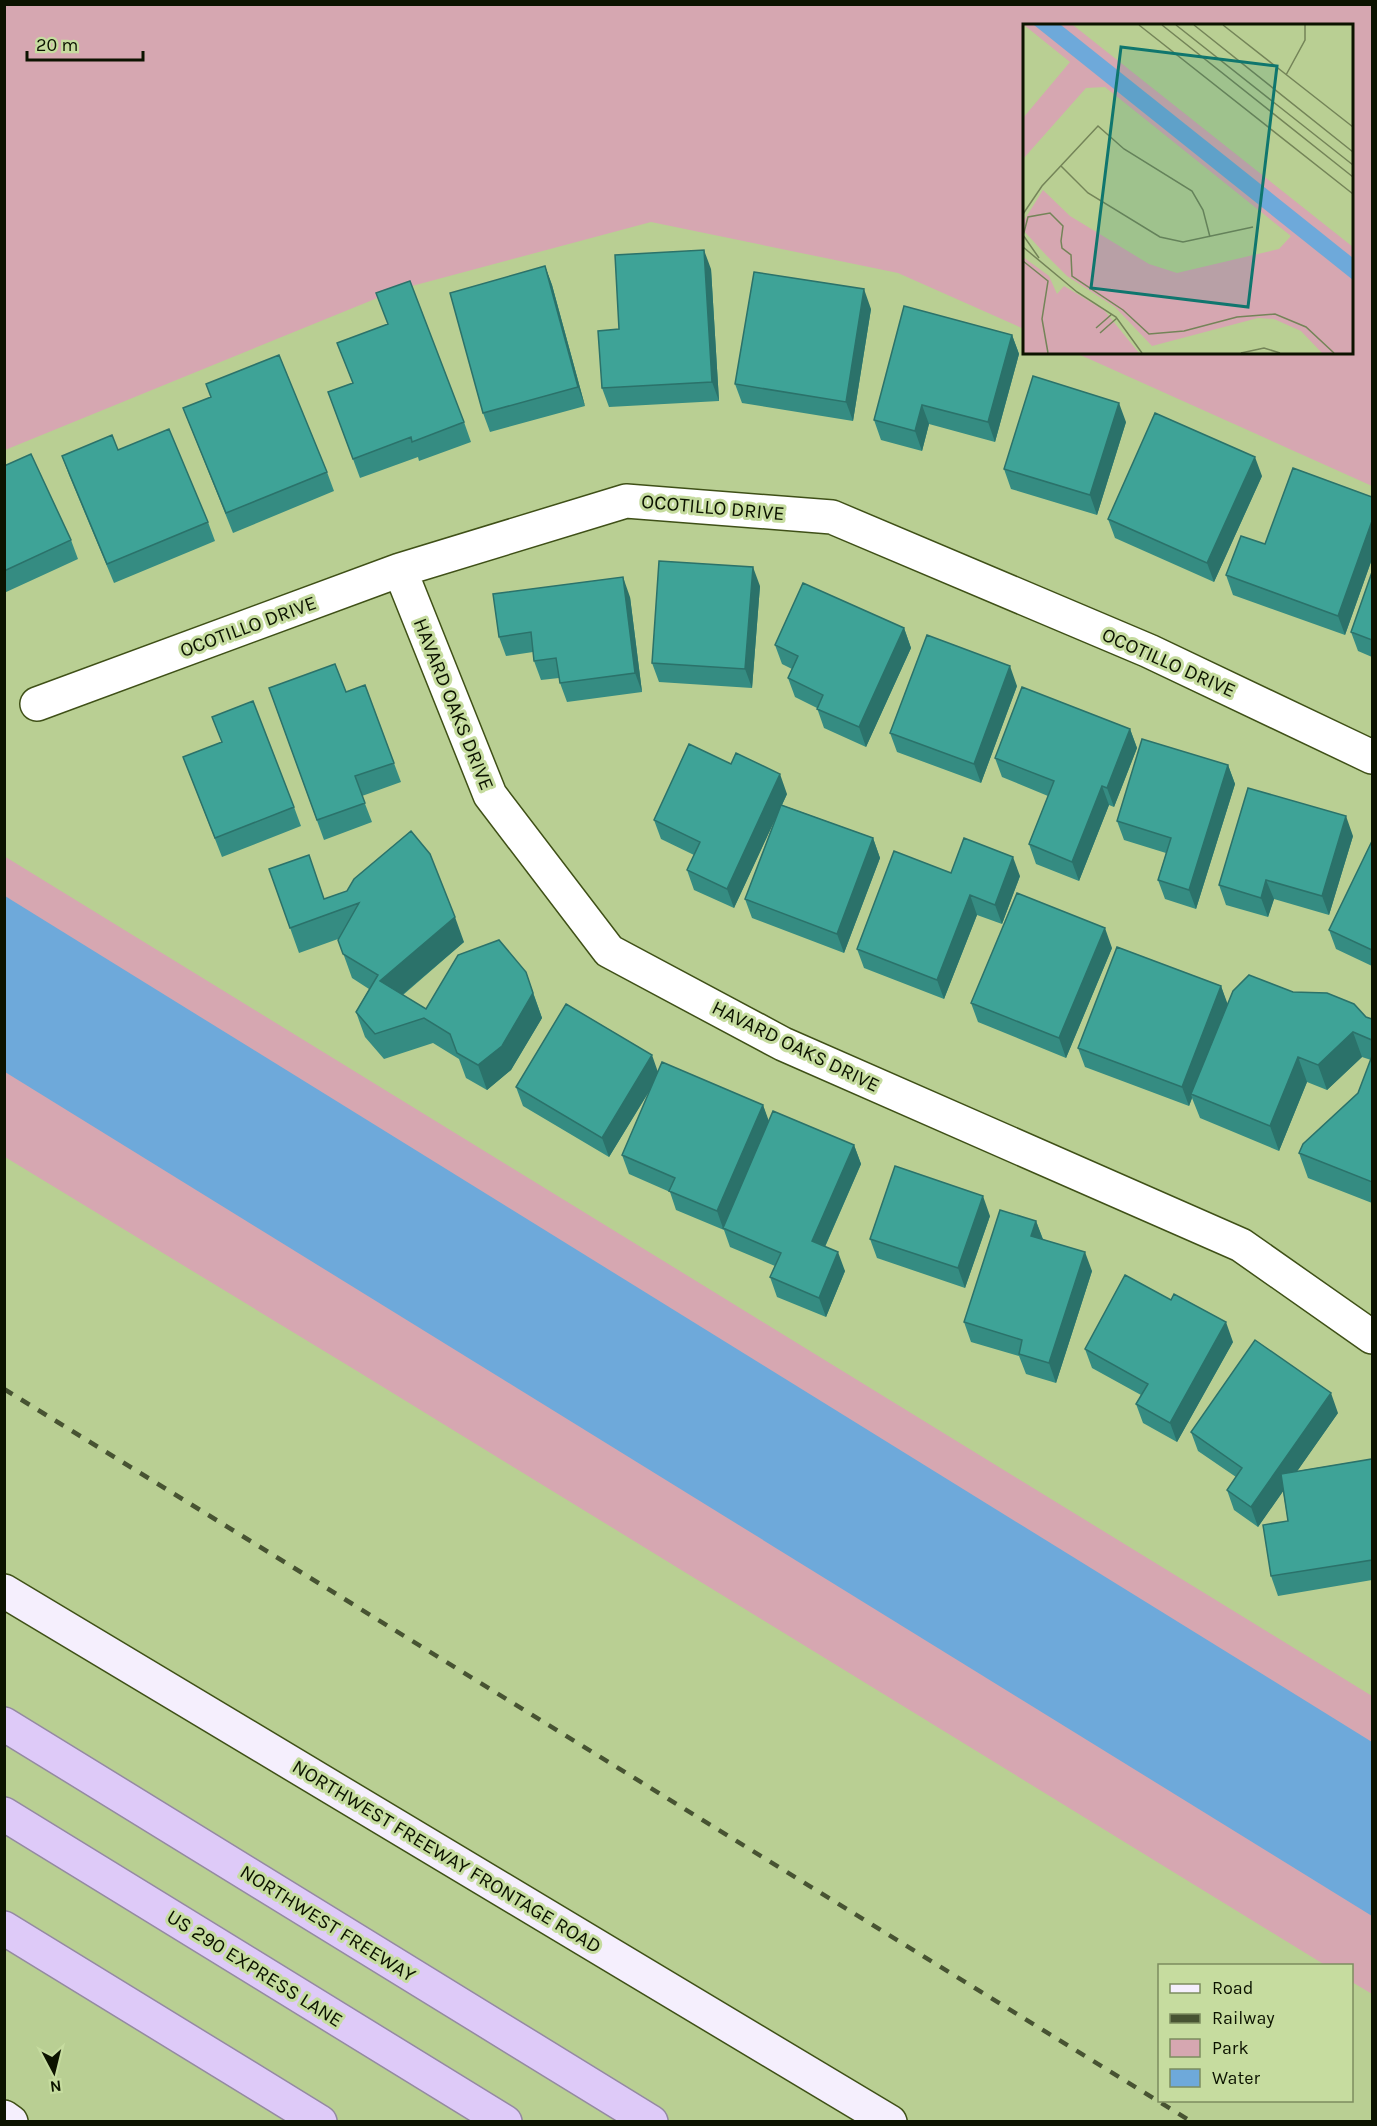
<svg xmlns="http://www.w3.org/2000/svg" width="1377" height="2126" font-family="Karla,sans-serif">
  <rect width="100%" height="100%" fill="#b9cf93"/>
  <path fill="#d6a7b1" d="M5,5H1372V486L1076,353L1352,352V26H1024V329L898,273L651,222L397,290L5,450Z
    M4,856L1372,1696V1994L1352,1982V1966L1325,1965L357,1371L5,1157Z"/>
  <path fill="#6ea9da" d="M5,896L1372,1742V1916L5,1072Z"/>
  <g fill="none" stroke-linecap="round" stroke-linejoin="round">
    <g stroke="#3f5017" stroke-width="36">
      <path id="street" d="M400,570L490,795L609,951L783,1044L1241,1245L1372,1337
        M37,704L400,570L626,501L832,517L1149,651L1372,757"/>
    </g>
    <g stroke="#3f5017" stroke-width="36">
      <path id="secondary" d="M4,1591L890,2122
        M4,2117L11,2122"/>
    </g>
    <g stroke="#948aa1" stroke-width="36">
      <path id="highway" d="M4,1724L651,2122
        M4,1814L505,2122
        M4,1928L320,2122"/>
    </g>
    <use href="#street" stroke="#fff" stroke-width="33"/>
    <use href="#secondary" stroke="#f5effd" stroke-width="33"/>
    <use href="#highway" stroke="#decaf8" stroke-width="33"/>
    <path stroke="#475332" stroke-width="4.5" stroke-dasharray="10 10" stroke-linecap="butt" d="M4,1389L1192,2122"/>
  </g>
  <path fill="#358c82" d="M545,266L552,285L585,406L490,432L483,413Z
    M711,269L719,401L609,407L602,388L619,329Z
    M871,309L853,421L742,403L735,384Z
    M1012,335L1019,354L995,442L929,424L922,451L881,440L874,420Z
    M337,343L464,422L471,442L419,461L418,457L360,478L328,392L353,383Z
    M183,408L327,472L334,491L233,533Z
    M1126,422L1097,515L1011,489L1004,469Z
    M118,450L208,522L215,541L114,583L69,475L62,456Z
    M4,466L71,540L78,559L4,593Z
    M1262,476L1214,582L1115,538L1108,519Z
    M1372,497V559L1345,635L1233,595L1226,575L1265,544Z
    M1372,572V657L1358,651L1351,632Z
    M760,586L752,688L659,682L652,663Z
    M630,597L642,692L567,702L560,683L559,678L541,680L534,661L533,652L506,656L499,637Z
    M904,628L911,648L866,747L824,728L817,708L795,697L788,678L792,669L782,664L775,645Z
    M365,685L401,782L362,796L372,822L324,840L269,688L346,692Z
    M1017,686L981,783L897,752L890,733Z
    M212,717L294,807L301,826L222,857L183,757L222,742Z
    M1130,729L1137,748L1114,807L1109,805L1079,881L1036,864L1029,844L1048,796L1002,777L995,758Z
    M1228,765L1235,784L1196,909L1165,899L1158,880L1166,853L1124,840L1117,821Z
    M787,794L782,805L873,838L880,858L844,953L752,918L745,899L776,817L734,908L694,890L687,870L694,855L661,839L654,820Z
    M1353,836L1329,915L1274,899L1268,917L1226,905L1219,885Z
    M1372,841V966L1336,949L1329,930Z
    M269,869L324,899L347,891L464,942L403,995L426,1009L526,972L542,1018L511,1070L487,1090L466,1078L459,1059L433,1043L384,1059L365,1037L356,1012L369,989L352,978L338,939L299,953Z
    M951,873L1020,876L1002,924L977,915L944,999L864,968L857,949Z
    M1112,948L1066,1058L978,1022L971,1003Z
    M1221,986L1227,1004L1293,992L1372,1019V1203L1308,1178L1299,1153L1358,1093L1371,1060L1362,1057L1327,1090L1307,1082L1279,1151L1200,1118L1192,1098L1189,1106L1085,1067L1078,1048Z
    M658,1071L763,1105L768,1121L854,1145L861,1164L825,1247L845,1271L826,1317L777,1297L770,1277L775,1266L730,1247L724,1230L676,1210L670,1192L629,1174L622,1155L650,1090L609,1157L523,1106L516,1087Z
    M990,1216L965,1288L877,1258L870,1239Z
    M1036,1221L1043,1239L1092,1271L1056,1383L1026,1374L1019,1356L971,1342L964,1322Z
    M1233,1342L1177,1442L1143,1423L1136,1404L1141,1395L1092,1368L1085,1349Z
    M1338,1413L1297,1471L1372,1459V1580L1278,1596L1271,1576L1288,1521L1283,1491L1258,1527L1234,1510L1227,1490L1236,1477L1198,1451L1191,1432Z"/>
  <path fill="#2b726a" d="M704,250L711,269L719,401L712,382Z
    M545,266L552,285L585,406L578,387Z
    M864,289L871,309L853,421L846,402Z
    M1012,335L1019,354L995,442L988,422Z
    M1119,403L1126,422L1097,515L1090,495Z
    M922,405L929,424L922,451L915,431Z
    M1255,457L1262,476L1214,582L1207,563Z
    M1372,521V559L1345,635L1338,616Z
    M753,567L760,586L752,688L745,669Z
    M623,577L630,597L642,692L635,673Z
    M904,628L911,648L866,747L859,727Z
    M1010,666L1017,686L981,783L974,764Z
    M1130,729L1137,748L1114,807L1107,788Z
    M1228,765L1235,784L1196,909L1189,890Z
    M780,774L787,794L734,908L727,889Z
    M1102,786L1109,805L1079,881L1072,862Z
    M1346,816L1353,836L1329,915L1322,896Z
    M873,838L880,858L844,953L837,934Z
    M1013,857L1020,876L1002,924L995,905Z
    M1266,880L1274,899L1268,917L1261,898Z
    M970,895L977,915L944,999L937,980Z
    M455,917L464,942L389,1006L380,981Z
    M1105,928L1112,948L1066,1058L1059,1038Z
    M1221,986L1228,1005L1191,1094L1192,1098L1189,1106L1182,1087Z
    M533,993L542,1018L511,1070L487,1090L478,1065Z
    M1353,1032L1362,1057L1327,1090L1318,1065Z
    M652,1055L659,1075L609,1157L602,1138Z
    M1298,1057L1307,1082L1279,1151L1270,1126Z
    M763,1105L770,1124L723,1228L717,1211Z
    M854,1145L861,1164L819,1260L812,1241Z
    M983,1196L990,1216L965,1288L958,1268Z
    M1036,1221L1043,1240L1031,1236Z
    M838,1252L845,1271L826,1317L819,1298Z
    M1085,1252L1092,1271L1056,1383L1049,1363Z
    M1226,1322L1233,1342L1177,1442L1170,1423Z
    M1331,1393L1338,1413L1258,1527L1251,1507Z"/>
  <path fill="#3ea397" stroke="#2b726a" stroke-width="1.5" d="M704,250L712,382L602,388L598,331L619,329L615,255Z
    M545,266L578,387L483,413L450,293Z
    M754,272L864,289L846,402L735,384Z
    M410,281L464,422L412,442L411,437L353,459L328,392L353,383L337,343L388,324L376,293Z
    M904,306L1012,335L988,422L922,405L915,431L874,420Z
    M279,355L327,472L226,513L183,408L211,397L206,384Z
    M1033,376L1119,403L1090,495L1004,469Z
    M1155,413L1255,457L1207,563L1108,519Z
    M169,429L208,522L107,564L62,456L112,435L118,450Z
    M31,454L71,540L4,571V466Z
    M1293,468L1372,497V521L1338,616L1226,575L1241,536L1265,544Z
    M659,561L753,567L745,669L652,663Z
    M1372,572V640L1351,632Z
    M623,577L635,673L560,683L556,658L534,661L531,632L499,637L493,594Z
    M803,583L904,628L859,727L817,709L823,695L788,678L798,656L775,645Z
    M927,635L1010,666L974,764L890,733Z
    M335,664L346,692L365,685L394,763L355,776L365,803L317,820L269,688Z
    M1022,687L1130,729L1107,788L1102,786L1072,862L1029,844L1054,781L995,758Z
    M253,701L294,807L215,838L183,757L222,742L212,717Z
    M1142,739L1228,765L1189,890L1158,880L1171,838L1117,821Z
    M689,744L731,764L736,753L780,774L727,889L687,870L700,842L654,820Z
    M1248,788L1346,816L1322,896L1266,880L1261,898L1219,885Z
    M781,805L873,838L837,934L745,899Z
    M411,831L430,854L455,917L380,981L426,1009L458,955L499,940L526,972L533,993L502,1046L478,1065L457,1053L450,1034L424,1018L375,1034L356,1012L378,975L343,954L338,940L359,903L290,928L269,869L309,855L324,899L347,891L354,879Z
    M964,838L1013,857L995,905L970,895L937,980L857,949L894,851L951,873Z
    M1372,841V950L1329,930Z
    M1017,893L1105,928L1059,1038L971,1003Z
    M1117,947L1221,986L1182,1087L1078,1048Z
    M1249,975L1293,992L1327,993L1354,1004L1366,1017L1372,1019V1040L1353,1032L1318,1065L1298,1057L1270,1126L1191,1094L1233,991Z
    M566,1004L652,1055L602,1138L516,1087Z
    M1372,1056V1182L1299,1153L1303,1144L1358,1093Z
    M662,1062L763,1105L717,1211L669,1191L675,1178L622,1155Z
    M773,1111L854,1145L812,1241L838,1252L819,1298L770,1277L781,1253L723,1228Z
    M895,1166L983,1196L958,1268L870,1239Z
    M1000,1210L1036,1221L1031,1236L1085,1252L1049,1363L1019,1354L1022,1340L964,1322Z
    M1125,1275L1171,1300L1174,1294L1226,1322L1170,1423L1136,1404L1148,1384L1085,1349Z
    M1255,1340L1331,1393L1251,1507L1227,1490L1242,1468L1191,1432Z
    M1372,1459V1560L1271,1576L1263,1525L1288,1521L1281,1474Z"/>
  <g text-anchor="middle" stroke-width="6" stroke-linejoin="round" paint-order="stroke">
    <g font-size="20" fill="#0c1300" stroke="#c6dc9f">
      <text transform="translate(713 507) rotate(5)" y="7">OCOTILLO DRIVE</text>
      <text transform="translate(248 626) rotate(-20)" y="7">OCOTILLO DRIVE</text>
      <text transform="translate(1169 662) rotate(24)" y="7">OCOTILLO DRIVE</text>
      <text transform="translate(454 704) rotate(68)" y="7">HAVARD OAKS DRIVE</text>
      <text transform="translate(796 1046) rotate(26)" y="7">HAVARD OAKS DRIVE</text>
      <text transform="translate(447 1856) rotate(31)" y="7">NORTHWEST FREEWAY FRONTAGE ROAD</text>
      <text transform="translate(328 1923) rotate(32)" y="7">NORTHWEST FREEWAY</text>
      <text transform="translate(255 1968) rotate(32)" y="7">US 290 EXPRESS LANE</text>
    </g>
  </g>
  <g transform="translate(1023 24)">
    <rect width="330" height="330" fill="#b9cf93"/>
    <path d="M1,1H50L330,223V329H299L278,307L251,295L235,294L129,322L92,283L44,252L23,231L0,206V198L20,166L47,192L126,240L154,249L256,225L268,212L82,63L63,64L0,135V94L47,38ZM0,233L26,252L34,270L41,262L81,286L116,329H0Z" fill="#d6a7b1"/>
    <path d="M11,1H38L330,234V256Z" fill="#6ea9da"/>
    <path fill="none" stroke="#748458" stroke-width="1.5" d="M116,1L330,170M139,1L330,153M153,1L330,141M171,1L330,128M200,1L330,103M263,51L282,16V1M38,142L65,169L137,213L160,218L230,203M0,190L19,162L75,102L101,125L169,167L180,186L187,213M0,211L16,234M0,212L5,193L27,189L40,202L38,217L39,224L48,231L49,252L100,286L126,310L161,307L214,293L252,290L283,303L311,329M0,223L54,268L93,293L119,329M0,237L25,257L19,295L25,329M73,304L89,290M77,309L94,294M218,329L241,324L257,329"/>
    <path fill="#0f766e" fill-opacity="0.15" stroke="#0f766e" stroke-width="3" d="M98,23L254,42L225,283L68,264Z"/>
    <rect width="330" height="330" fill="none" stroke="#0c1300" stroke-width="3"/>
  </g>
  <rect width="1377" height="2126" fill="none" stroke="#0c1300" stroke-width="12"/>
  <rect x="1158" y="1964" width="195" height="138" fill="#c6dc9f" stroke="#7c8c5f" stroke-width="1.5"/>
  <rect x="1170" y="1984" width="30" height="9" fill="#f5effd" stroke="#7c8c5f" stroke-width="1.5"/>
  <text x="1212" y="1994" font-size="18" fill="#0c1300">Road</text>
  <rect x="1170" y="2014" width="30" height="9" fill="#475332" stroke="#7c8c5f" stroke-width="1.5"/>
  <text x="1212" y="2024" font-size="18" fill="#0c1300">Railway</text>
  <rect x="1170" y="2039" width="30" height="18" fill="#d6a7b1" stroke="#7c8c5f" stroke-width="1.5"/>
  <text x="1212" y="2054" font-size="18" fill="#0c1300">Park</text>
  <rect x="1170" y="2069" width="30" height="18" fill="#6ea9da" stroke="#7c8c5f" stroke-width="1.5"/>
  <text x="1212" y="2084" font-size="18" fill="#0c1300">Water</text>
  <g transform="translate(54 2072) rotate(173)" stroke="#c6dc9f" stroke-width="4.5" paint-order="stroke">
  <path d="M0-4.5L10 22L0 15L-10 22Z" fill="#0c1300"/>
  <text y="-9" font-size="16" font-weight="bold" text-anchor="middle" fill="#0c1300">N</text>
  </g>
  <path d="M27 51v9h116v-9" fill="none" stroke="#0c1300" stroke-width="3"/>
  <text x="36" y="51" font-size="18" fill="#0c1300" stroke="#c6dc9f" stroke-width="4.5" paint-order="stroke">20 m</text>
</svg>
